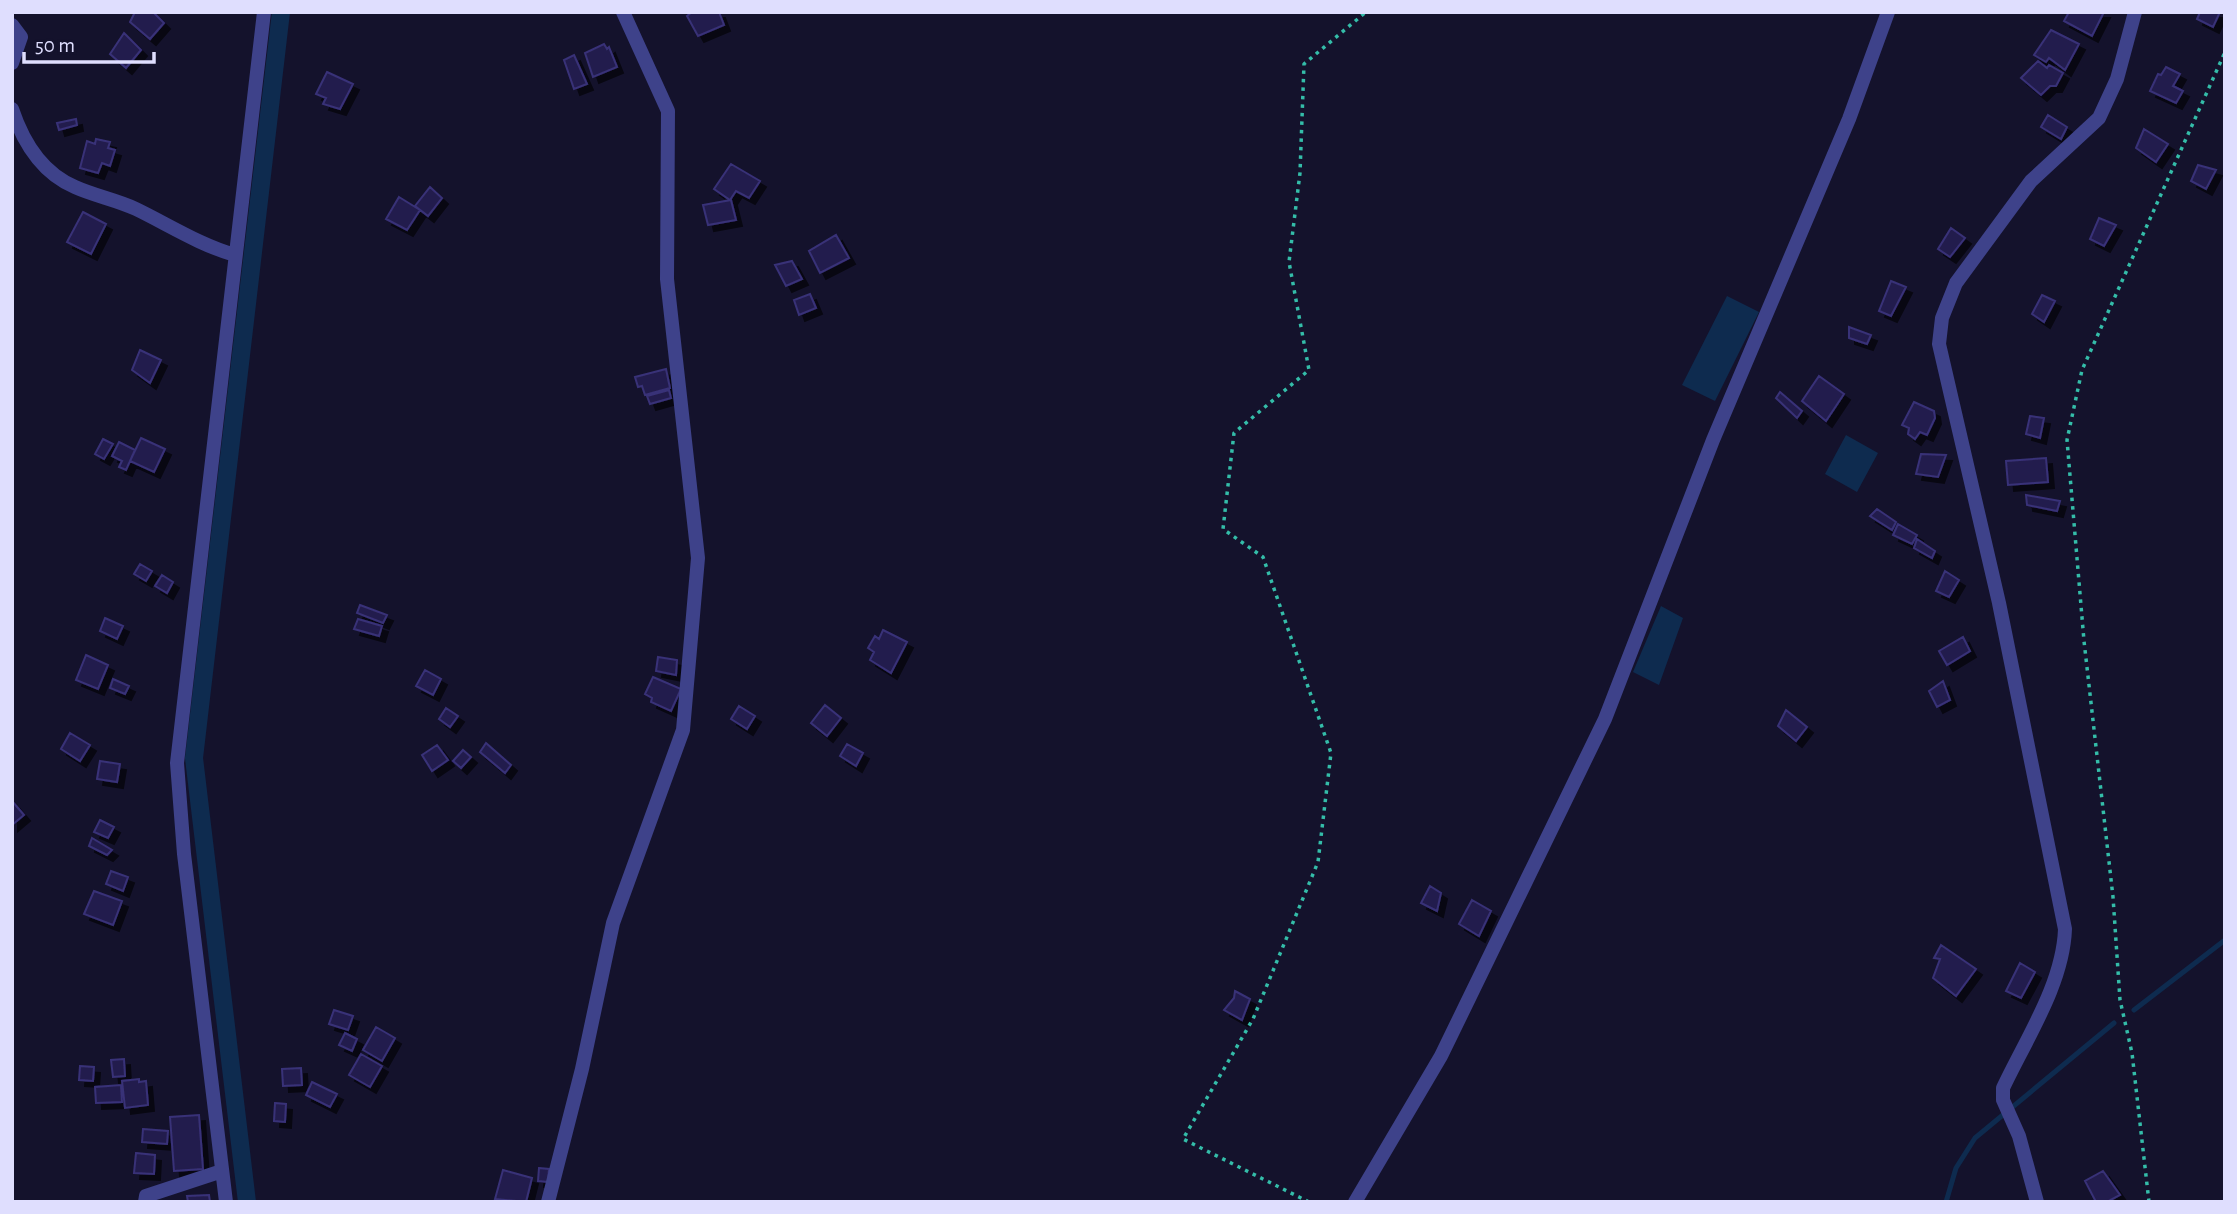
<svg xmlns="http://www.w3.org/2000/svg" width="2237" height="1214" font-family="'Alegreya Sans',sans-serif">
  <defs>
    <filter id="shadow"><feDropShadow dx="6" dy="6" stdDeviation="0" flood-color="#0009"/></filter>
  </defs>
  <rect width="100%" height="100%" fill="#14122c"/>
  <path fill="#0e2b4f" d="M1727,296L1759,312L1715,401L1682,385Z
    M1846,435L1878,453L1857,492L1825,474Z
    M1661,606L1683,618L1659,685L1633,672Z"/>
  <g fill="none" stroke-linecap="round" stroke-linejoin="round">
    <path stroke="#0e2b4f" stroke-width="5" d="M2134,1010L2225,940
      M1946,1202L1956,1168L1975,1138L2114,1023"/>
    <path stroke="#0e2b4f" stroke-width="18" d="M247,1202L194,758L281,12"/>
  </g>
  <path fill="#241e4d" stroke="#393178" stroke-width="2" filter="url(#shadow)" d="M135,12H153L164,23L150,39L130,22Z
    M692,12H719L724,25L698,36L687,16Z
    M2069,12H2104L2092,36L2064,21Z
    M2200,12H2220L2213,27L2197,19Z
    M2051,30L2079,44L2065,70L2049,58L2046,62L2034,55Z
    M124,33L141,50L126,68L110,54Z
    M604,44L607,49L609,47L617,67L593,77L585,53Z
    M574,55L587,84L574,89L564,60Z
    M2038,61L2047,68L2049,65L2063,73L2056,86H2050L2041,95L2021,78Z
    M2166,67L2180,74L2173,86L2183,91L2176,103L2150,91L2158,74L2161,75Z
    M327,72L353,84L340,109L323,104L326,98L316,94Z
    M2048,115L2067,127L2061,139L2041,127Z
    M76,119L77,125L59,130L57,123Z
    M2144,129L2168,144L2156,162L2136,148Z
    M96,139L110,142L108,148L115,150L110,166L102,163L98,173L80,168L87,141L95,144Z
    M731,164L760,181L749,198L736,191L730,200L714,189Z
    M2198,165L2216,170L2206,189L2191,181Z
    M430,187L442,198L428,216L415,206Z
    M399,197L420,210L407,230L386,219Z
    M731,200L736,220L708,225L703,205Z
    M83,212L106,224L91,254L67,242Z
    M2099,218L2116,225L2104,246L2090,239Z
    M1951,228L1965,238L1950,257L1938,249Z
    M836,235L849,258L820,273L809,251Z
    M792,261L802,279L786,286L775,265Z
    M1891,281L1906,287L1891,316L1879,311Z
    M810,294L816,308L799,315L794,300Z
    M2042,295L2055,301L2044,322L2032,314Z
    M1849,327L1871,335L1867,344L1849,338Z
    M140,350L161,360L150,383L132,370Z
    M666,369L670,388L645,395L642,386L638,387L635,377Z
    M1819,376L1844,394L1826,421L1802,401Z
    M669,390L671,398L650,404L647,396Z
    M1780,392L1802,411L1797,418L1776,398Z
    M1914,402L1934,411L1935,418L1927,435L1920,432L1915,439L1908,434L1909,428L1902,425Z
    M2030,416L2044,418L2040,438L2026,434Z
    M141,438L165,449L154,472L130,461Z
    M103,439L113,444L104,459L95,454Z
    M119,442L135,450L126,470L119,467L122,461L112,456Z
    M1921,454L1946,455L1938,477L1916,474Z
    M2046,458L2048,482L2008,485L2006,461Z
    M2026,495L2060,501L2057,511L2027,505Z
    M1877,509L1896,522L1892,530L1870,516Z
    M1898,524L1917,535L1912,544L1893,535Z
    M1917,539L1935,551L1932,558L1914,548Z
    M140,564L152,571L146,581L134,574Z
    M1945,571L1959,580L1949,597L1936,591Z
    M162,575L173,582L167,593L155,586Z
    M360,605L387,615L383,623L357,613Z
    M105,618L123,626L117,639L100,631Z
    M358,619L382,626L379,636L354,629Z
    M883,630L907,642L891,673L870,660L874,652L868,648L875,636L879,639Z
    M1963,637L1970,651L1947,665L1939,651Z
    M86,655L108,665L98,689L76,680Z
    M658,657L677,660L676,675L656,671Z
    M425,670L441,679L433,695L416,686Z
    M653,677L681,689L671,711L651,702L652,698L645,694Z
    M113,679L129,686L125,694L110,688Z
    M1943,681L1950,700L1937,707L1929,691Z
    M825,705L841,718L827,736L811,723Z
    M739,706L755,716L747,729L731,719Z
    M446,708L458,716L450,727L439,719Z
    M1786,710L1807,727L1796,741L1778,726Z
    M70,733L90,745L80,761L61,749Z
    M486,743L511,765L505,773L480,752Z
    M847,744L863,753L856,766L840,756Z
    M437,745L448,760L432,771L422,755Z
    M463,750L471,757L461,768L453,761Z
    M100,761L120,764L117,782L97,779Z
    M12,801L24,815L12,825Z
    M100,820L114,827L108,838L94,832Z
    M92,838L112,850L107,855L89,846Z
    M111,871L128,877L123,891L106,884Z
    M1430,886L1441,893L1437,911L1421,903Z
    M94,891L122,901L113,925L84,914Z
    M1472,900L1491,911L1479,936L1459,924Z
    M1941,945L1976,969L1956,996L1933,978L1940,959L1934,958Z
    M2020,963L2035,972L2021,998L2006,991Z
    M1235,991L1250,999L1242,1020L1224,1010L1234,998Z
    M334,1010L353,1016L348,1030L329,1024Z
    M376,1027L395,1038L382,1061L363,1050Z
    M345,1033L357,1039L352,1051L339,1045Z
    M361,1054L382,1066L370,1087L349,1075Z
    M124,1059L125,1076L113,1077L111,1060Z
    M80,1066L94,1067L93,1081L79,1080Z
    M301,1068L302,1085L283,1086L282,1069Z
    M139,1079V1082L146,1081L148,1105L125,1108L122,1081Z
    M312,1082L337,1094L330,1107L306,1095Z
    M121,1085L122,1102L96,1103L95,1087Z
    M275,1103L286,1104L285,1122L274,1121Z
    M199,1115L203,1169L174,1171L170,1117Z
    M143,1129L168,1131L167,1144L142,1142Z
    M136,1153L155,1155L154,1174L134,1173Z
    M539,1168L549,1169L548,1182L538,1181Z
    M503,1170L532,1178L526,1202L495,1199Z
    M2103,1171L2120,1195L2107,1202H2096L2085,1181Z
    M209,1195L210,1202H188L187,1196Z"/>
  <g fill="none" stroke-linecap="round" stroke-linejoin="round">
    <path stroke="#34bda9" stroke-width="3.5" stroke-dasharray="3.5 5" stroke-linecap="butt" d="M1309,1202L1183,1139L1253,1019L1318,862L1331,753L1263,557L1223,529L1234,433L1309,370L1289,262L1300,173L1304,64L1366,12
      M2149,1202L2132,1053L2120,1000L2113,897L2084,641L2067,440L2082,370L2225,52"/>
    <path stroke="#3e428a" stroke-width="14" d="M12,25L21,37L12,63
      M12,109C23,142 42,173 75,187C95,196 117,200 136,209C169,225 200,245 235,255
      M145,1202L146,1196L222,1171
      M226,1202L184,854L177,763L264,12
      M548,1202L582,1069L613,923L683,730L698,558L667,279L668,111L623,12
      M1355,1202L1441,1056L1605,719L1713,440L1849,119L1888,12
      M2037,1202L2019,1136L2003,1100V1088C2026,1039 2063,984 2065,929L1999,603L1939,344L1942,318L1956,283L2031,181L2099,118L2117,79L2135,12"/>
  </g>
  <rect width="2237" height="1214" fill="none" stroke="#dfdefe" stroke-width="28"/>
  <path d="M24 52v10h130v-10" fill="none" stroke="#dfdefe" stroke-width="3.5"/>
  <text x="35" y="52" font-size="21" fill="#dfdefe" stroke="#14122c" stroke-width="5" paint-order="stroke">50 m</text>
</svg>
